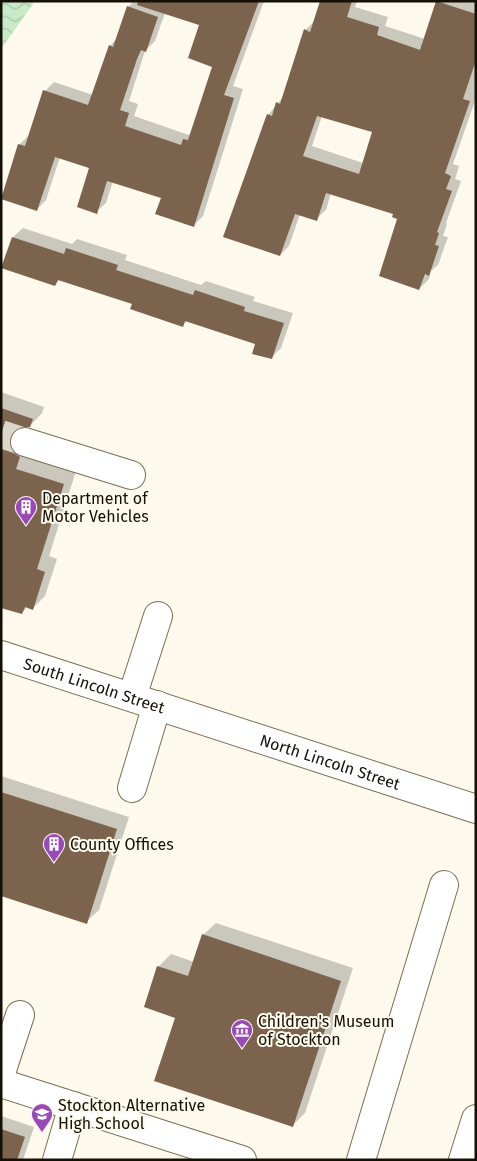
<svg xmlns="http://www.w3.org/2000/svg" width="477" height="1161" font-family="'Fira Sans',sans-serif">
  <defs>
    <pattern id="water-waves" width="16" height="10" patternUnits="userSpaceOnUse" patternTransform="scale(1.25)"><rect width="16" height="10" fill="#c8eac8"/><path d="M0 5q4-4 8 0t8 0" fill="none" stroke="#abc8aa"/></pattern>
  </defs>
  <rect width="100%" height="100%" fill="#fdf9ec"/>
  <path fill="url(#water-waves)" d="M1,1H35L1,49Z"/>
  <path fill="#0003" fill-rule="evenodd" d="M134,1H264L233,86L243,89L203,216L193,226L162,197L113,181L106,203L96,212L91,167L60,157L46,200L37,209L19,145L29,135L45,91L54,82L93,95L110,46L117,38L128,7ZM165,13L201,24L213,66L192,131L189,135L134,116L138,104L129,101L145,51L155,41Z
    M321,1H357L355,7L388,17L385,26L425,39L438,1L476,2V98L453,164L459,166L455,179L461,181L446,223L447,224L443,236L448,237L438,265L431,271L429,279L419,289L399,218L395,213L331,193L326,210L316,219L300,214L289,246L280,255L268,115L283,97L305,30L315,21ZM322,116L374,131L363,163L312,146Z
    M23,228L72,244L77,239L127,255L125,260L201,285L206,281L255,297L253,301L293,313L281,348L271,358L257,344L187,321L182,326L134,303L60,279L55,284L13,237Z
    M1,392L44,407L42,413L30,426H22V433L76,471L49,556L57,559L45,596L32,609L27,607L22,613L1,606Z
    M1,776L129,817L99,910L86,922L1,895Z
    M216,923L353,968L305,1113L293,1125L177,1017L158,967L171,954L194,962L203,935Z
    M1,1116L34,1127L23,1160H1Z"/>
  <path fill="#7b634e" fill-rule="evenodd" d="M138,1H259L224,95L234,98L194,227L155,214L161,198L107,181L97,214L77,207L89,168L55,157L37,211L1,199L18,144L25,146L43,90L88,105L109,45L113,47L127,6L158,17L146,52L141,50L137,59L120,110L129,113L125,126L181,145L183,139L188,140L212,67L188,58L199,25L137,5Z
    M320,1H352L347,17L379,27L377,35L420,50L436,1L476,14V60L463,99L470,101L445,173L451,176L446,189L452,191L437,232L439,233L435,245L439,246L429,276L425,274L419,290L379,276L397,219L392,217L393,214L326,193L317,221L295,214L280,256L223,237L267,114L272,116L276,102L280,104L304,29L310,32ZM317,116L372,132L359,174L303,156Z
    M12,237L64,254L66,248L118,265L116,270L193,295L195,290L245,307L244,311L284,323L272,359L252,354L255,344L185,321L183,327L130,309L132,304L58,280L55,286L1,268Z
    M1,408L33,419L30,427H21L15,430L10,437V446L14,453L20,457L16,469L64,484L37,569L45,572L33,610L25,607L22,614L1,608Z
    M1,792L117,829L87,924L1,896Z
    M202,934L341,981L293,1127L154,1081L175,1018L144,1007L157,966L188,976Z
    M1,1129L25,1137L17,1160H1Z"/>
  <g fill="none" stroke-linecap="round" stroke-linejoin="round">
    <path stroke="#dad6ca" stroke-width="28" stroke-dasharray="28 14" stroke-linecap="butt" d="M1,434L25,442"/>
    <g stroke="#796f52" stroke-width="30">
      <g id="minor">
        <path d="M25,442L131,475"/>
        <path id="s1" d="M1,655L476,809"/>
        <path d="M132,697L158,616"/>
        <path d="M132,788L157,705"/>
        <path d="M1,1073L20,1015"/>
        <path d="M1,1083L242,1160"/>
        <path d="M57,1160L73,1106"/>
        <path d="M361,1160L444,885"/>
        <path d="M463,1160L476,1119"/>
      </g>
    </g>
    <use href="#minor" stroke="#fff" stroke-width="28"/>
  </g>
  <defs>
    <g id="building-pin" transform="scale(1.125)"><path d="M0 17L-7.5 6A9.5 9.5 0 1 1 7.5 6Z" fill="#9a49b8" stroke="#fdf9ec"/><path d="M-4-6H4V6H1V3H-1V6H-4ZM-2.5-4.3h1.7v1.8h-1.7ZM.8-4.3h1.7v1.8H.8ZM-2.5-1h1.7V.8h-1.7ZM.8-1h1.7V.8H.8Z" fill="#fff"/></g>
    <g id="museum-pin" transform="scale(1.125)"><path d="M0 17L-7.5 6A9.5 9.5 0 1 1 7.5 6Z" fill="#9a49b8" stroke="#fdf9ec"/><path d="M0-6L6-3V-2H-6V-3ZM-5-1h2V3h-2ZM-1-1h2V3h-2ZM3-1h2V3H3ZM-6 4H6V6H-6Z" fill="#fff"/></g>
    <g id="school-pin" transform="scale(1.125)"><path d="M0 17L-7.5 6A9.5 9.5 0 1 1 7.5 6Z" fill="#9a49b8" stroke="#fdf9ec"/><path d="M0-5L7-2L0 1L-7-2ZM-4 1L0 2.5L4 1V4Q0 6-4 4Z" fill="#fff"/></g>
  </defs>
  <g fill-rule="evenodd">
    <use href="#building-pin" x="26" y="507"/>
    <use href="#building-pin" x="54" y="844"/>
    <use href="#museum-pin" x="242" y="1030"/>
    <use href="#school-pin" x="42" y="1114"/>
  </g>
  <g text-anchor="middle" stroke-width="4" stroke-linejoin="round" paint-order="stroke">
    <g font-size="16" fill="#141006" stroke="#fdf9ec" text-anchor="start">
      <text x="42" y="504">Department of<tspan x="42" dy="18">Motor Vehicles</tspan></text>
      <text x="70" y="850">County Offices</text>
      <text x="258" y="1027">Children's Museum<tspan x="258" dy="18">of Stockton</tspan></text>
      <text x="58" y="1111">Stockton Alternative<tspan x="58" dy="18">High School</tspan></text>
    </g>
    <g font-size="16" fill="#141006" stroke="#fdf9ec">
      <text dy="6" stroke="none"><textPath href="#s1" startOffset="98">South Lincoln Street</textPath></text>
      <text dy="6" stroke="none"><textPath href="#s1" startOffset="346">North Lincoln Street</textPath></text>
    </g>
  </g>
  <rect width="477" height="1161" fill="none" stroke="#141006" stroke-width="5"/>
</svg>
